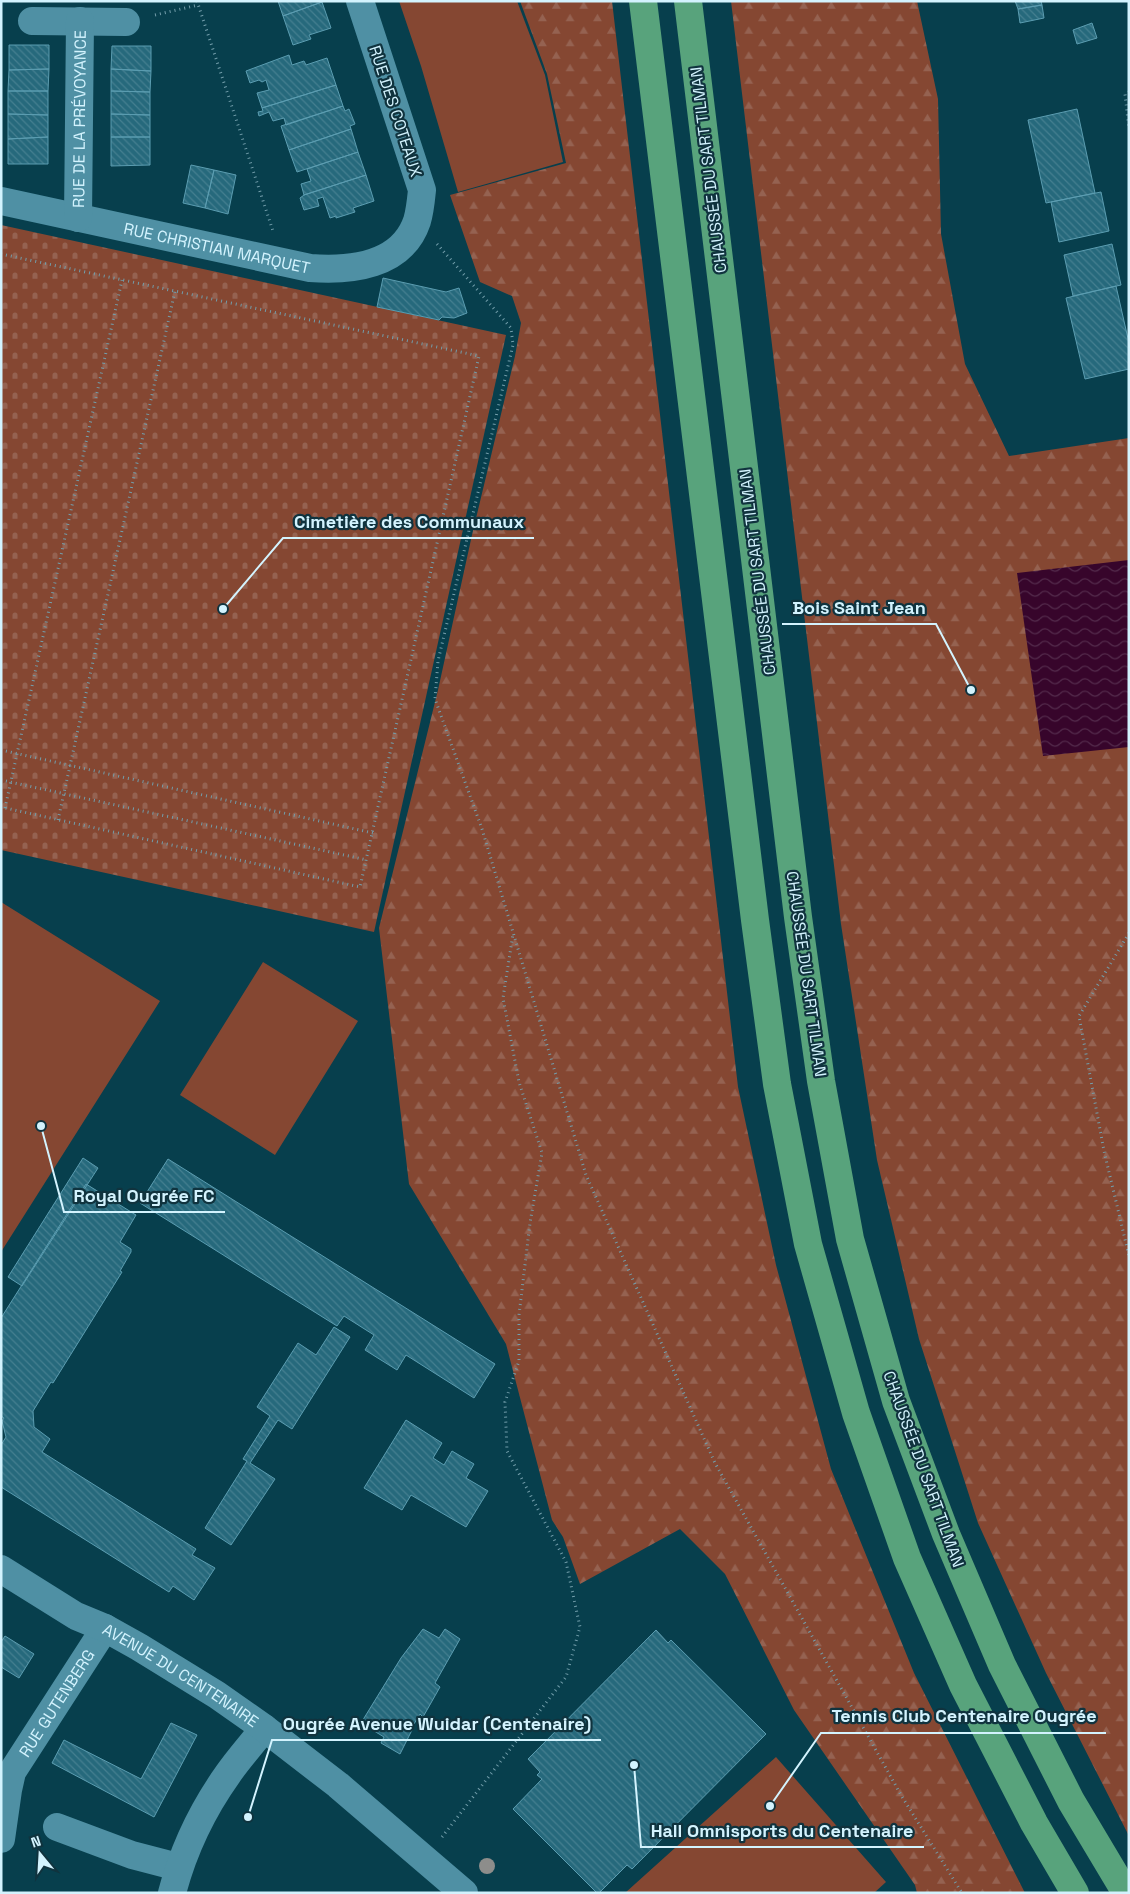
<svg xmlns="http://www.w3.org/2000/svg" width="1130" height="1894" font-family="'Space Grotesk',sans-serif">
  <defs>
    <pattern id="forest-firs" width="22" height="20" patternUnits="userSpaceOnUse" patternTransform="scale(1.25)"><rect width="22" height="20" fill="#854732"/><path d="M5 1l3.5 6h-7zM16 11l3.5 6h-7z" fill="#956251"/></pattern>
    <pattern id="cemetery-stones" width="16" height="16" patternUnits="userSpaceOnUse" patternTransform="scale(1.25)"><rect width="16" height="16" fill="#854732"/><path d="M2 7V4a2 2 0 0 1 4 0v3zM10 15v-3a2 2 0 0 1 4 0v3z" fill="#956251"/></pattern>
    <pattern id="water-waves" width="16" height="10" patternUnits="userSpaceOnUse" patternTransform="scale(1.25)"><rect width="16" height="10" fill="#37052b"/><path d="M0 5q4-4 8 0t8 0" fill="none" stroke="#532a4b"/></pattern>
    <pattern id="building-back-hatch" width="6" height="6" patternUnits="userSpaceOnUse" patternTransform="scale(1.25)"><rect width="6" height="6" fill="#26697c"/><path d="M-1 5l2 2M0 0l6 6M5-1l2 2" fill="none" stroke="#457f90"/></pattern>
  </defs>
  <rect width="100%" height="100%" fill="#073f4d"/>
  <path fill="url(#forest-firs)" d="M520,1H612L738,1087L776,1265L831,1469L914,1673L1025,1893H917L915,1885L794,1710L725,1574L680,1529L580,1584L563,1537L552,1520L506,1344L409,1184L379,928L438,690L472,535L515,356L521,323L512,296L480,282L450,195L566,163L547,74Z
    M731,1H917L938,99L941,234L965,364L1009,456L1129,438V1836L1046,1673L978,1523L919,1339L877,1160L841,924Z"/>
  <path fill="url(#cemetery-stones)" d="M1,225L506,335L374,932L1,850Z"/>
  <path fill="#854732" d="M399,1H517L545,75L563,162L458,192L421,66Z
    M1,902L160,1001L1,1252Z
    M263,962L358,1021L275,1155L180,1095Z
    M776,1757L886,1882L874,1893H625Z"/>
  <path fill="url(#water-waves)" d="M1129,560V747L1043,756L1017,573Z"/>
  <path fill="url(#building-back-hatch)" stroke="#5b9db1" d="M278,1H322V2L283,16Z
    M1015,1H1041L1042,5L1018,9Z
    M322,2L331,28L309,35L311,39L293,45L283,16Z
    M1042,5L1044,18L1020,23L1018,9Z
    M1092,23L1097,38L1077,44L1073,30Z
    M9,45H49V69L9,70Z
    M112,46H151V71L111,69Z
    M289,55L292,65L304,61L306,65L327,58L336,85L262,108L257,93L269,90L266,80L262,82L259,80L250,83L246,71Z
    M49,69L48,91H8L9,70Z
    M111,69L151,71L150,92L111,91Z
    M336,85L343,106L286,125L284,118L273,121L269,112L259,116L258,112L263,111L262,108Z
    M8,91H48V115L8,114Z
    M111,91L150,92V115L111,114Z
    M343,106L345,111L349,109L355,124L350,126L351,129L289,150L281,126Z
    M1077,109L1095,193L1046,203L1028,120Z
    M8,114L48,115V137L8,139Z
    M111,114L150,115V137H111Z
    M351,129L358,152L297,172L289,150Z
    M48,137V164H8V139Z
    M111,137H150V165L111,166Z
    M358,152L366,175L304,195L301,184L311,181L307,169Z
    M191,165L214,170L205,208L183,203Z
    M214,170L236,175L228,214L205,208Z
    M366,175L374,201L353,208L355,212L336,218V216L330,218L323,197L317,199L319,206L304,210L300,198L304,195Z
    M1101,192L1109,231L1059,242L1051,202Z
    M1112,244L1121,285L1073,296L1064,255Z
    M383,278L446,292L459,288L467,313L454,318L442,317L439,320L377,307Z
    M1116,286L1129,343V369L1085,379L1066,298Z
    M83,1158L98,1168L22,1286L8,1277Z
    M168,1159L495,1364L474,1398L406,1355L397,1370L365,1350L374,1335L344,1316L337,1326L140,1203Z
    M86,1184L136,1215L120,1242L131,1249V1252L120,1271L122,1272L53,1383L51,1382L33,1411L34,1427L50,1439L42,1452L196,1549L192,1555L215,1568L194,1600L173,1586L169,1592L1,1487V1445L6,1437L2,1421L4,1418L1,1416V1318Z
    M334,1327L350,1337L292,1429L278,1420L250,1463L275,1479L231,1545L205,1528L247,1461L243,1459L270,1416L257,1407L298,1343L316,1355Z
    M406,1420L442,1443L433,1458L444,1465L452,1451L474,1464L466,1478L488,1491L466,1527L411,1495L402,1510L364,1488Z
    M423,1629L439,1638L445,1629L460,1639L435,1683L440,1687L423,1717L420,1714L414,1724H409L407,1726L412,1730L400,1754L381,1743L384,1737L361,1723L401,1658Z
    M656,1630L668,1643L671,1640L766,1734L632,1869L627,1865L599,1893H597L513,1809L542,1779L537,1775L540,1772L528,1759Z
    M5,1636L34,1654L19,1678L1,1667V1642Z
    M171,1723L197,1735L154,1817L52,1763L64,1740L141,1779Z"/>
  <g fill="none" stroke-linecap="round" stroke-linejoin="round">
    <path stroke="#739eab" stroke-width="3" stroke-dasharray="1 4" stroke-linecap="butt" d="M197,1L273,231
      M155,15L198,5
      M1129,92L1125,94L1129,129
      M437,244L511,328L513,345L438,661L435,699L482,829L586,1175L715,1463L901,1795L962,1893
      M1,254L479,356L360,887L1,807
      M1,750L373,833
      M1,780L367,860
      M5,808L122,280
      M58,820L175,291
      M1129,933L1079,1016L1104,1151L1129,1256
      M442,1837L566,1677L580,1627L566,1562L507,1451L505,1402L519,1361V1315L530,1223L542,1153L519,1082L503,998L513,934"/>
    <g stroke="#4f90a4" stroke-width="28">
      <path d="M32,21L126,22"/>
      <path id="s1" d="M1,201L310,268C351,271 402,266 417,221C420,211 421,200 422,190L360,1"/>
      <path id="s2" d="M78,218L80,21"/>
      <path d="M57,1827L132,1855L178,1867"/>
      <path id="s3" d="M1,1839L8,1790L12,1772L105,1628"/>
      <path d="M172,1893C183,1851 203,1809 228,1774C239,1758 253,1743 264,1728"/>
    </g>
    <path stroke="#4f90a4" stroke-width="28" id="s4" d="M1,1569L76,1616L105,1628L139,1647L217,1695L264,1728L338,1785L464,1893"/>
    <path stroke="#58a37c" stroke-width="28" d="M643,1L755,920L777,1084L808,1244L856,1413L907,1558L963,1685L1034,1823L1075,1893
      M688,1L798,917L821,1081L850,1239L896,1401L946,1534L1002,1665L1071,1801L1126,1893"/>
  </g>
  <circle fill="#8d8d8b" cx="487" cy="1866" r="8"/>
  <g text-anchor="middle" stroke-width="4.5" stroke-linejoin="round" paint-order="stroke">
    <g font-size="16" fill="#d3f3fe" stroke="#10333e">
      <text transform="translate(396 111) rotate(72)" y="6">RUE DES COTEAUX</text>
      <text dy="6" stroke="none"><textPath href="#s2" startOffset="99">RUE DE LA PRÉVOYANCE</textPath></text>
      <text transform="translate(708 170) rotate(-97)" y="6">CHAUSSÉE DU SART TILMAN</text>
      <text dy="6" stroke="none"><textPath href="#s1" startOffset="221">RUE CHRISTIAN MARQUET</textPath></text>
      <text transform="translate(757 572) rotate(-97)" y="6">CHAUSSÉE DU SART TILMAN</text>
      <text transform="translate(807 974) rotate(82)" y="6">CHAUSSÉE DU SART TILMAN</text>
      <text transform="translate(924 1469) rotate(70)" y="6">CHAUSSÉE DU SART TILMAN</text>
      <text dy="6" stroke="none"><textPath href="#s4" startOffset="209">AVENUE DU CENTENAIRE</textPath></text>
      <text dy="6" stroke="none"><textPath href="#s3" startOffset="150">RUE GUTENBERG</textPath></text>
    </g>
  </g>
  <path fill="none" stroke="#d3f3fe" stroke-width="2" d="M223 609L283 538H534M971 690L936 624H782M41 1126L64 1212H225M770 1806L821 1733H1106M248 1817L272 1740H601M634 1765L641 1847H924"/>
  <g fill="#d3f3fe" stroke="#10333e" stroke-width="2">
    <circle cx="223" cy="609" r="5"/>
    <circle cx="971" cy="690" r="5"/>
    <circle cx="41" cy="1126" r="5"/>
    <circle cx="770" cy="1806" r="5"/>
    <circle cx="248" cy="1817" r="5"/>
    <circle cx="634" cy="1765" r="5"/>
  </g>
  <g font-size="18" text-anchor="middle" font-weight="bold" fill="#d3f3fe" stroke="#10333e" stroke-width="4.5" stroke-linejoin="round" paint-order="stroke">
    <text x="409" y="528">Cimetière des Communaux</text>
    <text x="859" y="614">Bois Saint Jean</text>
    <text x="144" y="1202">Royal Ougrée FC</text>
    <text x="964" y="1722">Tennis Club Centenaire Ougrée</text>
    <text x="437" y="1730">Ougrée Avenue Wuidar (Centenaire)</text>
    <text x="782" y="1837">Hall Omnisports du Centenaire</text>
  </g>
  <rect width="1130" height="1894" fill="none" stroke="#d3f3fe" stroke-width="5"/>
  <g transform="translate(40 1854) rotate(342)" stroke="#10333e" stroke-width="4" paint-order="stroke">
  <path d="M0-4L9 19L0 12L-9 19Z" fill="#d3f3fe"/>
  <text y="-8" font-size="14" font-weight="bold" text-anchor="middle" fill="#d3f3fe">N</text>
  </g>
</svg>
